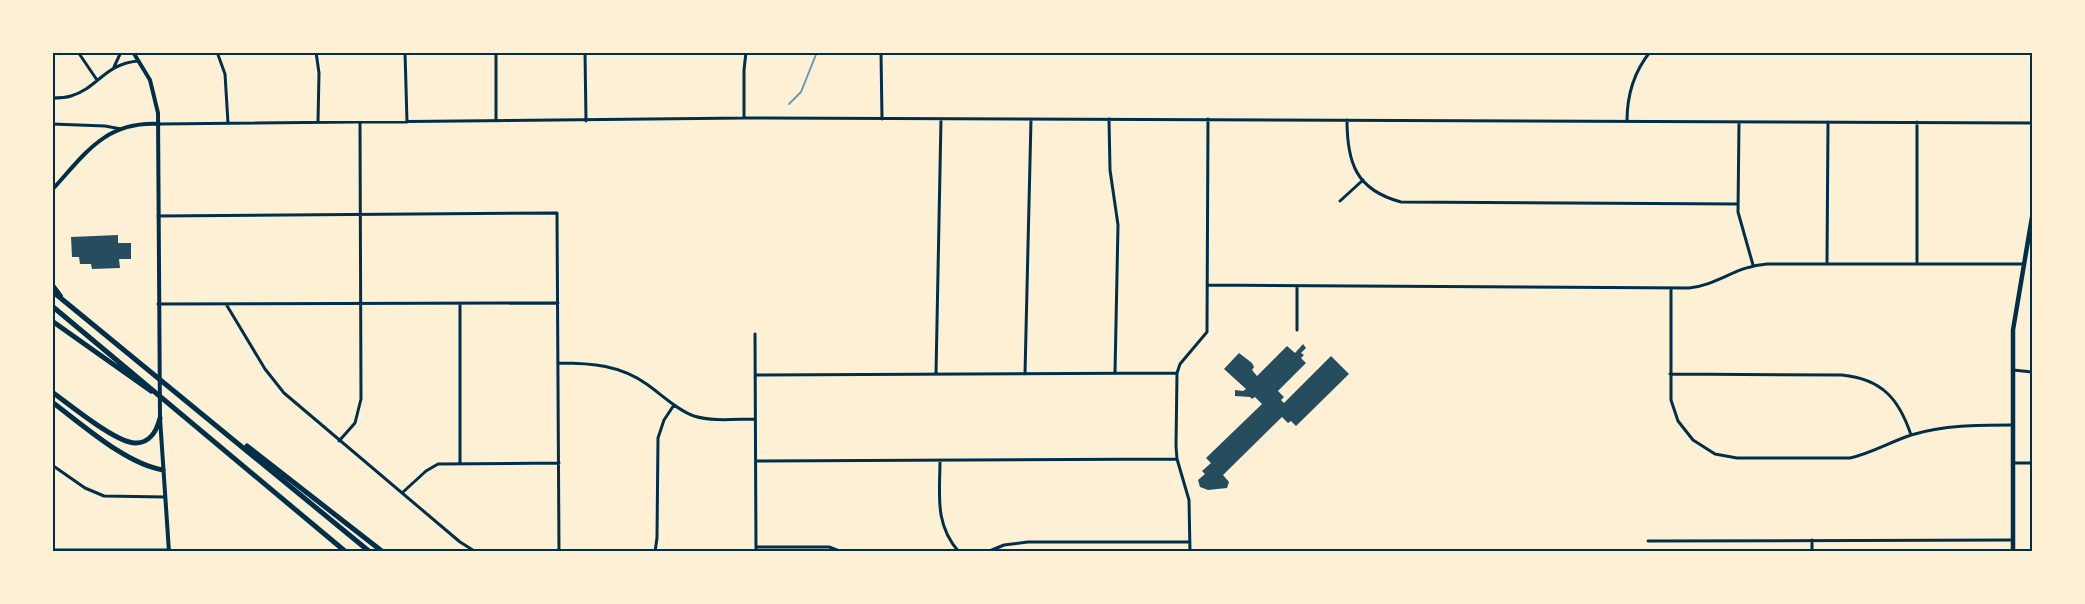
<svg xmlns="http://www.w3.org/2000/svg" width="2085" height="604" font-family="'Nunito Sans',sans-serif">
  <rect width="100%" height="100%" fill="#fdf0d5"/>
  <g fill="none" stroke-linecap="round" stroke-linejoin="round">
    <path stroke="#669bbc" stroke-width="2" d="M789,104L801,92L817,52"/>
  </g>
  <path fill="#264d5e" d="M118,235V243H131V259H119L120,268L92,269L91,264H80L79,257H72L71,237Z
    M1303,344L1306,348L1301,353L1304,355L1301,358L1306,363L1278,391L1284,397L1281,400L1284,403L1331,356L1349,374L1296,426L1291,421L1288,423L1282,417L1223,475L1229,482L1227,488L1208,490L1200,487L1198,480L1205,474L1202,471L1211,463L1206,458L1262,404L1255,397L1252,399L1250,397L1235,396V390L1243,391L1246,389L1224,369L1239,353L1252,363L1254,367L1252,370L1257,376L1287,346L1295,353Z"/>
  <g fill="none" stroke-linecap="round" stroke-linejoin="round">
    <path stroke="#003049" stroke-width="3" d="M78,52L97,80
      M217,52L225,74L228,123
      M316,52L319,73L318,122
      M405,52L407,122
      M585,52L586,121
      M881,52L882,119
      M114,67L121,52
      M52,98C59,98 65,98 71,96C98,88 104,64 138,61
      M744,118V70L746,52
      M1109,119L1110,170L1118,225L1115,373
      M1347,120C1347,163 1356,190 1401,202L1738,204
      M496,121V52
      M1627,121C1627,95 1633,73 1650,52
      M1739,122L1738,212L1753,265
      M52,124L105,126L121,129
      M159,124L744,118L2032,123
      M1340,201L1363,180
      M158,216L557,213L559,552
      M1827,264L1828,122
      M1917,264V122
      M1207,285L1689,288C1718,285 1736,266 1767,264H2024
      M1671,288V400L1678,421L1693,440L1715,454L1737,458H1850C1872,453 1890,442 1911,435C1944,425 1978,425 2012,425
      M460,303V463
      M158,304L558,303
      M226,304L265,369L284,393L460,542L476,552
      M1297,330V287
      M755,334L756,552
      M559,363C591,363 621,365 648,385C662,395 677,410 694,416C713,422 736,419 755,419
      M2013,370L2032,372
      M936,374L941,119
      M1025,374L1031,119
      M1670,374L1842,375C1882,379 1899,399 1911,435
      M755,375L1177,373
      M339,441L355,423L361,399L360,123
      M940,460C940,494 934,524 959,552
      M756,461L1177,459
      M2014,463H2032
      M52,465L85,488L104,496L165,497
      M402,493L426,471L438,464L559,463
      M1812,540V552
      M1648,541L2013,540
      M756,547H829L842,552
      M52,550H169
      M655,552L657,538L658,438L664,420L674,405
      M987,552L1004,545L1028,542H1190
      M1190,552L1189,500L1177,459L1176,446L1177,373L1180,364L1207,332L1208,119"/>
    <path stroke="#003049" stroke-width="4" d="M133,52L150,80L158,113L160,418L169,552
      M52,190C85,154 105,121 159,124
      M52,284L61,296"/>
    <path stroke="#003049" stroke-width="4.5" d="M2013,552V330L2032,217"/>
    <path stroke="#003049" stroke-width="5" d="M52,291L370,552
      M52,306L346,552
      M52,321L151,391
      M52,392C69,404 117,444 136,443C150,443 157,430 160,418
      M52,402C83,425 126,464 163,470
      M247,446L383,552"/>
  </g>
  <rect width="2085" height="604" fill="none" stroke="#fdf0d5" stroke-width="108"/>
  <rect x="54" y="54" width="1977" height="496" fill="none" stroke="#003049" stroke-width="2"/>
</svg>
